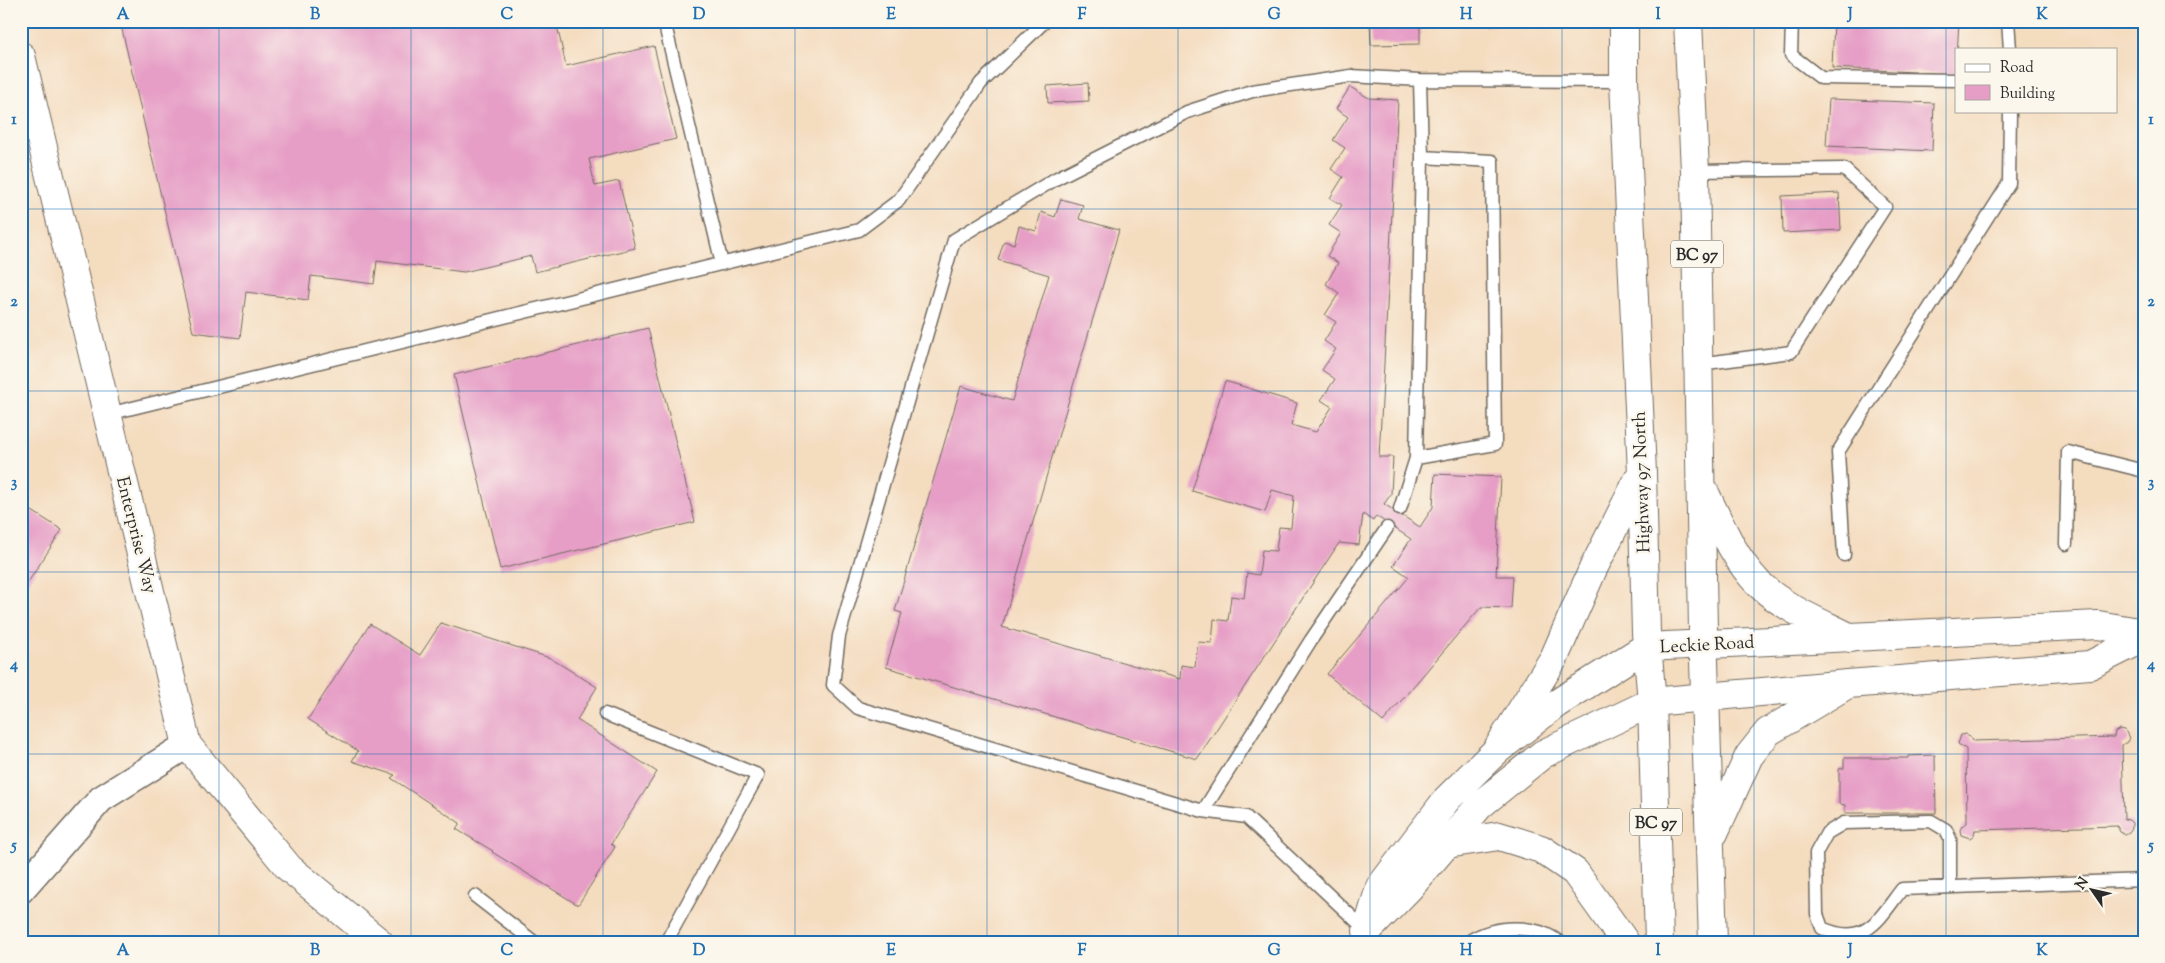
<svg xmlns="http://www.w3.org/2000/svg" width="2165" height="963" font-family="'Sorts Mill Goudy',serif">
  <rect width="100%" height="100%" fill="#fbf7ec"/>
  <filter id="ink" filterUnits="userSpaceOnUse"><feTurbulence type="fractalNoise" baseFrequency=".02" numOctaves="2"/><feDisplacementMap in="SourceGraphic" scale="10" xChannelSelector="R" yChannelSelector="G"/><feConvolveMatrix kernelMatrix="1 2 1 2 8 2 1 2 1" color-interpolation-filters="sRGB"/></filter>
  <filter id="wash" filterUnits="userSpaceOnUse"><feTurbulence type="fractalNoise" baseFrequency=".0096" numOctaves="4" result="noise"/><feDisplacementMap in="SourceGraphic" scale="20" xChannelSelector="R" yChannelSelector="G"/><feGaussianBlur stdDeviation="1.12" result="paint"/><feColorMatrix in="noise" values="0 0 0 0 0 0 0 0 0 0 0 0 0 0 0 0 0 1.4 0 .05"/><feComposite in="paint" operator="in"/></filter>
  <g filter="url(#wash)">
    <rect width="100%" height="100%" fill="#f4dcbf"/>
    <g id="blocks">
      <path fill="#e69ec6" d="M120,21H556L566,66L654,46L676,139L589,159L595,186L619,181L635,248L535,272L531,256L464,272L377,261L374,284L311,276L308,300L246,292L240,338L193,332Z
        M1340,21H1420V44L1371,45L1370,24L1340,23Z
        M1447,21H1501V25L1447,26Z
        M1834,21H1959L1956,74L1832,68Z
        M1088,83L1089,101L1048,103L1047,86Z
        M1350,87L1369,98L1398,100L1379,457H1393L1391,494L1384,504L1420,527L1433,507L1435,474L1501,477L1496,576H1513L1511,608L1481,607L1383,722L1327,674L1409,577L1393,566L1411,539L1376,516L1373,521L1363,514L1359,545L1339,543L1197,759L886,667L902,613L895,611L961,386L1012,401L1049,275L998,260L1004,241L1014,244L1019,226L1036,231L1041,212L1055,217L1061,199L1083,205L1079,219L1119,230L1002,627L1180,679L1181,665L1195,667L1198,642L1212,643L1214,619L1228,621L1231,596L1244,598L1247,573L1259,575L1262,550L1276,551L1279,527L1291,528L1294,496L1272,490L1265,512L1192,491L1225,381L1297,403L1291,425L1316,432L1332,407L1321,400L1335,379L1322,370L1336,349L1324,341L1336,322L1325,315L1339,293L1326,284L1338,263L1327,256L1341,233L1329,225L1342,205L1330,198L1343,177L1331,169L1345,148L1333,140L1348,117L1336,109Z
        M1829,99L1934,103L1932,151L1826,146Z
        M1839,193L1841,230L1783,233L1782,196Z
        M648,328L695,522L500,569L454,375Z
        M21,504L62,530L21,593Z
        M441,623L550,658L597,687L577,720L657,772L611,844L615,847L578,905L492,852L493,851L456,829L460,823L391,778L395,775L352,761L358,751L308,719L370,624L420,655Z
        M2120,729L2125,730L2129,738L2127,742L2122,745L2124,819L2129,820L2132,823V828L2129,832L2125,834L2120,832L2117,826L1975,830L1974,835L1970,838L1961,835L1960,830L1962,826L1967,823L1966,749L1958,744L1961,735L1966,734L1970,736L1973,741L2114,737L2115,732Z
        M1935,755L1936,813H1845V805L1839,804V769L1844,768V758H1908V756Z"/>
    </g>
  </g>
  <g filter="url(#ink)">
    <use href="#blocks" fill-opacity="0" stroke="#71695f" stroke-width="1"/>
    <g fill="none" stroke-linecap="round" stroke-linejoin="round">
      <g stroke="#71695f" stroke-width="15">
        <path id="service" d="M664,21L722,264
          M1792,21L1791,55L1821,78L1956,80
          M2008,21L2010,49
          M1420,80L1624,81
          M1695,171L1844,169L1885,207L1791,352L1699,364
          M108,414L859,230L899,200L981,83L1045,21
          M1416,458L1422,157
          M1387,528L1311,640L1203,811L858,708L833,685L839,636L954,240L1057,178L1187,112L1252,91L1351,76L1420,80L1422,157L1492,161L1495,444L1416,458L1400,509
          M2066,544L2068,452L2144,471
          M1844,555L1838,452L2009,183L2010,111
          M605,714L758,775L666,942
          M1203,811L1246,817L1367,931
          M1950,887V839L1946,830L1931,821L1844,823L1827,833L1816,853L1817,914L1822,928C1865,948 1879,919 1902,889L2144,880
          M475,896L534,942
          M1468,942C1493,925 1534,923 1559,942"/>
      </g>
      <g stroke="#71695f" stroke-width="29">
        <path id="minor" d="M21,890L101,799L187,745"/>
      </g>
      <g stroke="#71695f" stroke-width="30">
        <path id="tertiary" d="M21,56L187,745L289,868L379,942"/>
      </g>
      <g stroke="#71695f" stroke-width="30">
        <path id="secondary" d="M1370,928L1409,888L1480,805L1543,754L1652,702L1848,684L2090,665L2144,638
          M1367,931L1380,887L1447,799L1496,751L1556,704L1646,647L2098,625L2144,633"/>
      </g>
      <g stroke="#71695f" stroke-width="30">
        <path id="trunk" d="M1624,21V81L1642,473L1646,633L1652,702L1659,942
          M1688,21L1695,171L1703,630L1713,942
          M1705,493C1720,524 1734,558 1758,583C1783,608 1820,622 1851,638
          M1496,751L1554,658L1593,569L1640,476
          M1714,833L1749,756L1768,732L1848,684
          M1447,844L1499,836L1541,849L1575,872L1625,942"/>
      </g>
      <use href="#service" stroke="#fff" stroke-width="12"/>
      <use href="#minor" stroke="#fff" stroke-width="26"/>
      <use href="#tertiary" stroke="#fff" stroke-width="28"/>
      <use href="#secondary" stroke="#fff" stroke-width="28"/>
      <use href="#trunk" stroke="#fff" stroke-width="28"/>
    </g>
  </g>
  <path fill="none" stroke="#1f6fb2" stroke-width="1" stroke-opacity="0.55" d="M219,21V942M411,21V942M603,21V942M795,21V942M987,21V942M1178,21V942M1370,21V942M1562,21V942M1754,21V942M1946,21V942M21,209H2144M21,391H2144M21,572H2144M21,754H2144"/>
  <g text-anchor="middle" stroke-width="5" stroke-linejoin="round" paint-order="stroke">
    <g fill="#fbf7ec" stroke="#696865" stroke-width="1">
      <rect x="1671" y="240.5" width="52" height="27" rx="4"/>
      <rect x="1630" y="808.5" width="52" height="27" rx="4"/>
    </g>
    <g font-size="16" font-weight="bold" fill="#2b2b2b">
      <text x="1697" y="260">BC 97</text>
      <text x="1656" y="828">BC 97</text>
    </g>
    <g font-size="18" fill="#2b2b2b" stroke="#fbf7ec">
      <text transform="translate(1641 482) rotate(-92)" y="6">Highway 97 North</text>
      <text transform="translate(137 535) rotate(76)" y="6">Enterprise Way</text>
      <text transform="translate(1707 644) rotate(-3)" y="6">Leckie Road</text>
    </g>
  </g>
  <rect width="2165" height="963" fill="none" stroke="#fbf7ec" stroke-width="55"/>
  <rect x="1955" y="48" width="162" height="65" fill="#fbf7ec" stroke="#a8a59f"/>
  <rect x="1965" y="64" width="25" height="8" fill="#ffffff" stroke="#a8a59f"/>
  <text x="2000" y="72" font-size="15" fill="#2b2b2b">Road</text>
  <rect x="1965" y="85" width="25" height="15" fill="#e69ec6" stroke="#a8a59f"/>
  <text x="2000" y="98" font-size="15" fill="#2b2b2b">Building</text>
  <g transform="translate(2092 890) rotate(304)" stroke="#fbf7ec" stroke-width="4" paint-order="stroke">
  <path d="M0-4L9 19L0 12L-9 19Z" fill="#2b2b2b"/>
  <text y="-8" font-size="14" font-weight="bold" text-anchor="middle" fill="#2b2b2b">N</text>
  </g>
  <rect x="28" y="28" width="2110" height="908" fill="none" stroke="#1f6fb2" stroke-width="2"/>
  <g font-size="16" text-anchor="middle" font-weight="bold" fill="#1f6fb2">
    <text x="123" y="19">A</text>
    <text x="315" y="19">B</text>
    <text x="507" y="19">C</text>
    <text x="699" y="19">D</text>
    <text x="891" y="19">E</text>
    <text x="1082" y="19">F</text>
    <text x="1274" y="19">G</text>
    <text x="1466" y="19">H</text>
    <text x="1658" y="19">I</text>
    <text x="1850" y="19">J</text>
    <text x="2042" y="19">K</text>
    <text x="14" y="124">1</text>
    <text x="2151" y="124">1</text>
    <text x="14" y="306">2</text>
    <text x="2151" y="306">2</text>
    <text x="14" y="487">3</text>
    <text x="2151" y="487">3</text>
    <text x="14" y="669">4</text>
    <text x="2151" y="669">4</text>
    <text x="14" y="850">5</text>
    <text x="2151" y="850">5</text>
    <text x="123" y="955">A</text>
    <text x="315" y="955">B</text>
    <text x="507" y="955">C</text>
    <text x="699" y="955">D</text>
    <text x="891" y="955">E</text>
    <text x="1082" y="955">F</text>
    <text x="1274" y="955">G</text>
    <text x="1466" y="955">H</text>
    <text x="1658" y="955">I</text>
    <text x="1850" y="955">J</text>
    <text x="2042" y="955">K</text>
  </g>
</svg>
